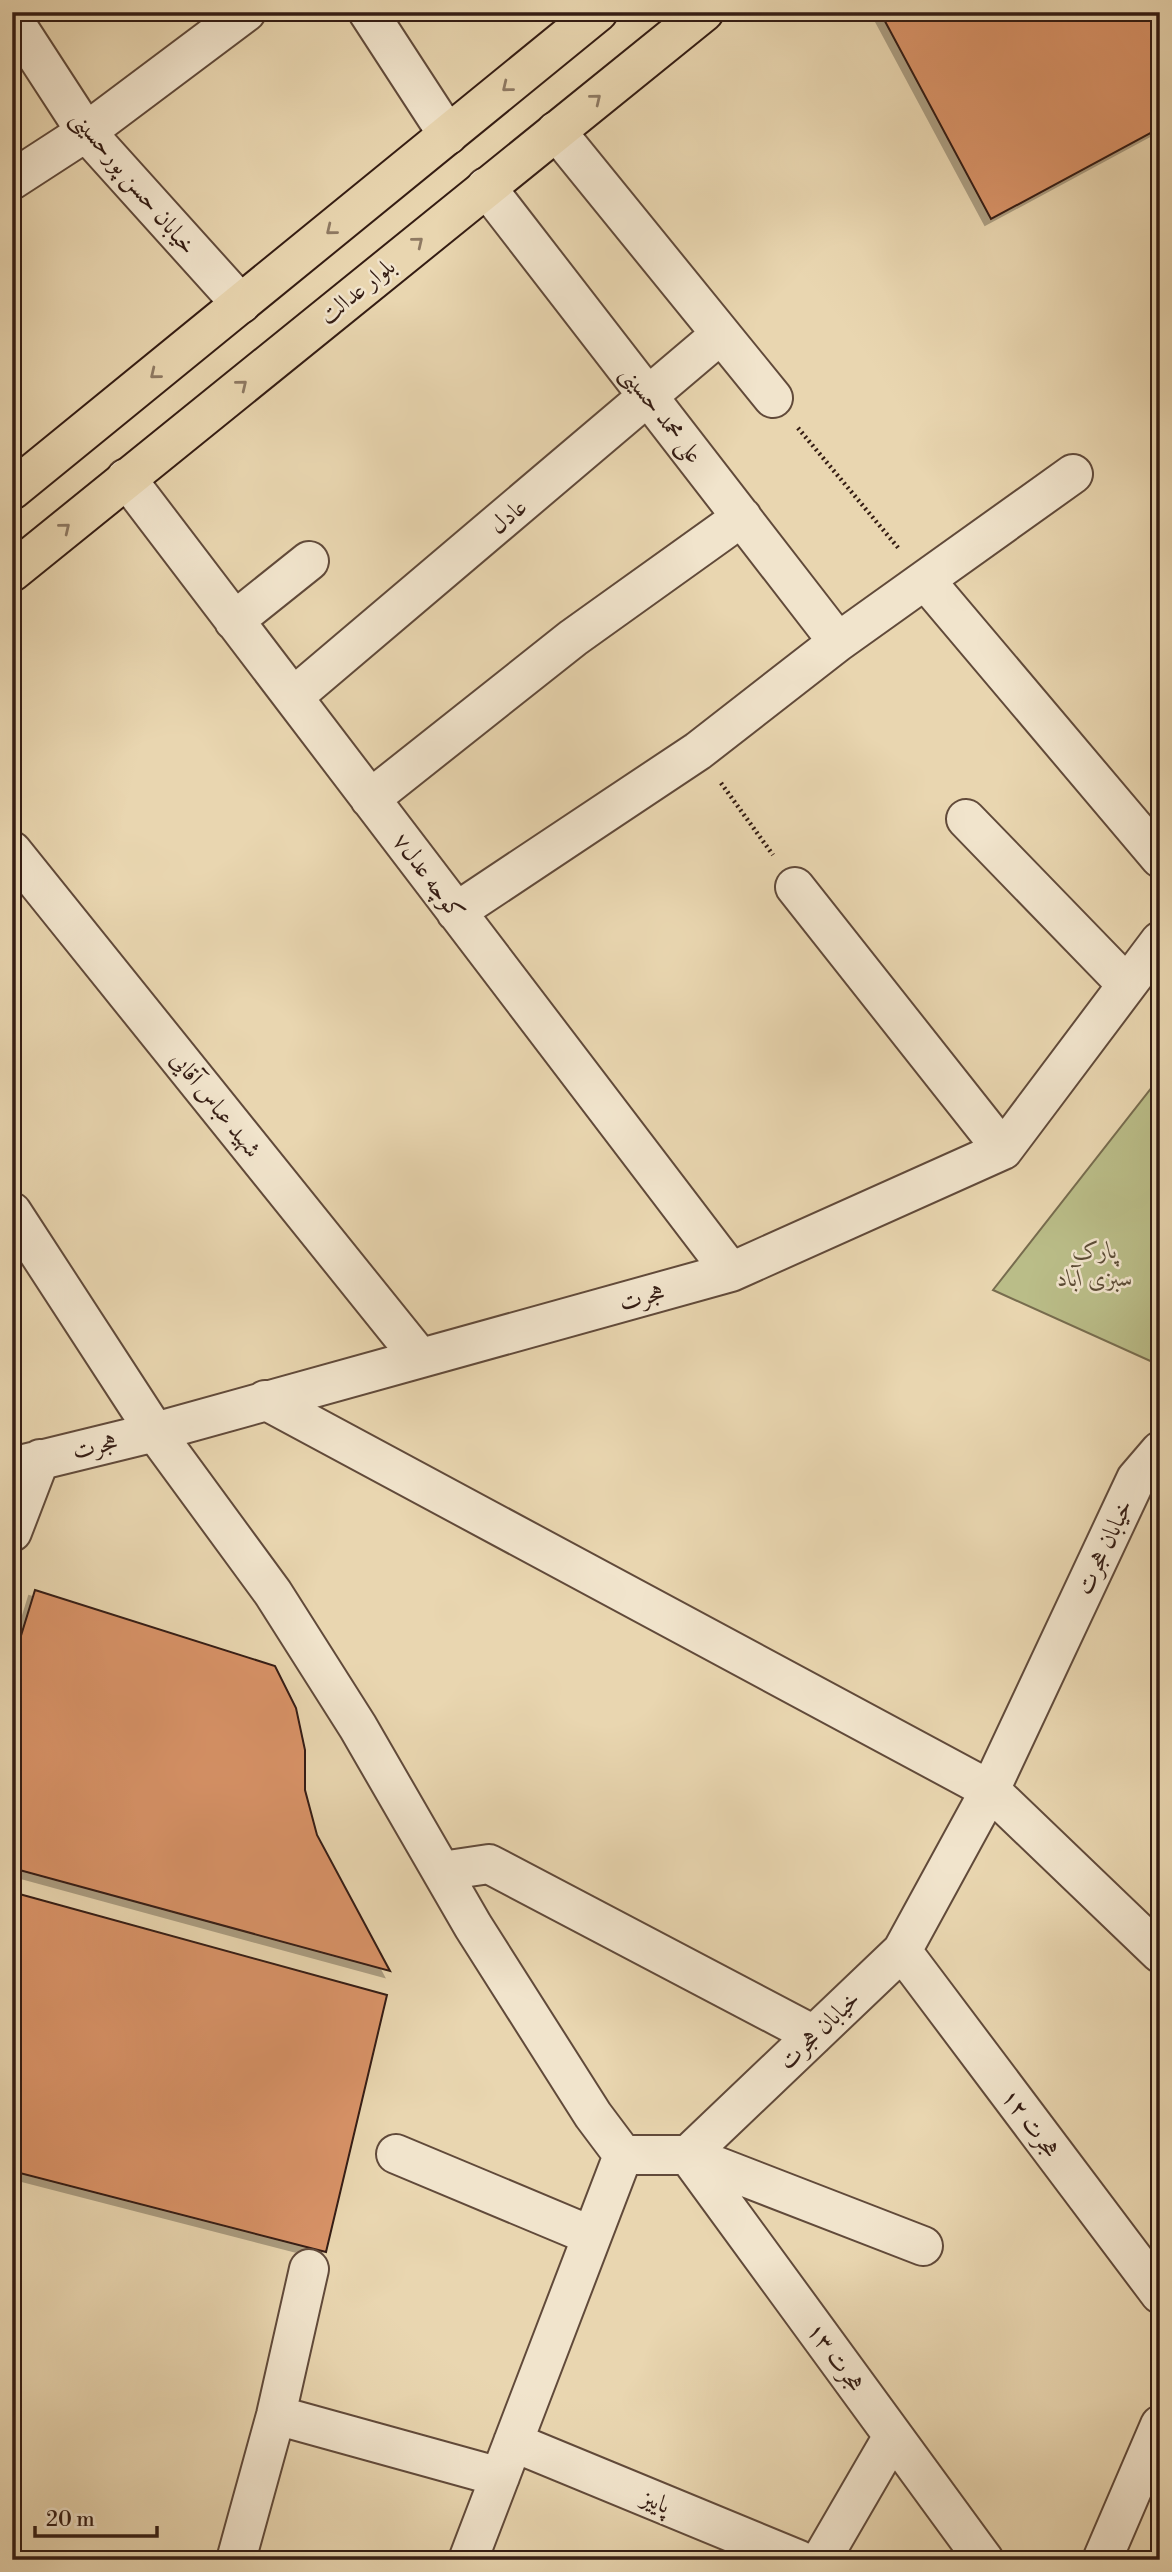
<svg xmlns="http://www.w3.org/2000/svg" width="1172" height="2572" font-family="'Libre Bodoni',Amiri,serif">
  <defs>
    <filter id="shadow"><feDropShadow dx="-6" dy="6" stdDeviation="0" flood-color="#0004"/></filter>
  </defs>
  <rect width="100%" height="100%" fill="#e9d6b0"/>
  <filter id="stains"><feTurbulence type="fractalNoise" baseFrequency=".00286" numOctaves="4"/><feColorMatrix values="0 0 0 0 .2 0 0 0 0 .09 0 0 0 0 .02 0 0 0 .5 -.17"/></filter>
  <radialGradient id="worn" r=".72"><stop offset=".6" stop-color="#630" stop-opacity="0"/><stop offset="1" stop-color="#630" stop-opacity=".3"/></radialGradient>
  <path fill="#babd88" stroke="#776c4e" stroke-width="2" d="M1160,1077V1361L1157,1364L993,1290Z"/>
  <path fill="#d99367" stroke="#341c13" stroke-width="2" filter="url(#shadow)" d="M880,12H1160V128L991,219Z
    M35,1590L275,1666L296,1708L305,1750V1790L317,1835L390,1971L12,1868V1665Z
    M12,1892L387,1995L326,2252L12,2171Z"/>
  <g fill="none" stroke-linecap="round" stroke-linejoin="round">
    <g stroke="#614a3a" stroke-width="42">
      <path id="minor" d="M368,12L448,135
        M12,18L86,132L241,304
        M556,131L773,398
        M12,180L86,132L246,12
        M486,187L838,642
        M126,478L731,1272
        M925,580L1160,858
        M234,621L309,561
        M293,697L721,334
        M370,799L573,638L742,517
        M966,819L1127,985
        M12,851L420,1358
        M795,887L1003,1150
        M456,912L698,751L838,642L1073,474
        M12,1212L155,1432L273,1593L358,1727L473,1926L593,2115L623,2155
        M265,1400L990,1790L1160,1953
        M12,1467L155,1432L731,1272L1003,1150L1160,941
        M12,1532L40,1459
        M442,1871L489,1864L814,2035
        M902,1951L1160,2294
        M396,2154L592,2236
        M623,2155H688L902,1951L990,1790L1136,1479L1160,1451
        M688,2155L984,2560
        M688,2155L923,2246
        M276,2415L500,2477
        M513,2442L799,2560
        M236,2560L276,2415L309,2269
        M468,2560L623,2155
        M821,2560L893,2436
        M1102,2560L1160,2425"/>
    </g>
    <g stroke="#341c13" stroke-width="42">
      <path id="major" d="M12,490L598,12
        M12,572L704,12"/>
    </g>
    <path stroke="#341c13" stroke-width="4.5" stroke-dasharray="2 3.5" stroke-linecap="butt" d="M798,428L900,550
      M721,783L773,855"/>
    <use href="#minor" stroke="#f1e4cc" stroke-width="38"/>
    <use href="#major" stroke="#e9d6b0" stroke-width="38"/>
  </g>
  <defs><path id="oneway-chevron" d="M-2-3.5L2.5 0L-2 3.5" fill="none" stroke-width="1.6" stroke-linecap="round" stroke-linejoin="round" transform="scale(1.75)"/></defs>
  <g stroke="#8e7962">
    <use href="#oneway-chevron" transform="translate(507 87) rotate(141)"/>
    <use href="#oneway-chevron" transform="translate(596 99) rotate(-39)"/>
    <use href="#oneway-chevron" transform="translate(331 230) rotate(141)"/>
    <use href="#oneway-chevron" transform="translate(418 242) rotate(-39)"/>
    <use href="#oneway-chevron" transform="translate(155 374) rotate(141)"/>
    <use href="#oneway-chevron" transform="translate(242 385) rotate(-39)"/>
    <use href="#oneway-chevron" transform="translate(65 528) rotate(-39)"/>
  </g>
  <g text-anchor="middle" stroke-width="5" stroke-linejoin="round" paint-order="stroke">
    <g font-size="24" fill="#341c13" stroke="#f1e4cc">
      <text transform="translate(134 182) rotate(50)" y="8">خیابان حسن پورحسینی</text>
      <text transform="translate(357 291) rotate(-39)" y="8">بلوار عدالت</text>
      <text transform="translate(662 414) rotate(52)" y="8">علی محمد حسینی</text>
      <text transform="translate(508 516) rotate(-40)" y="8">عادل</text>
      <text transform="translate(429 876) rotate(53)" y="8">کوچه عدل۷</text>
      <text transform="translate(216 1104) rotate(51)" y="8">شهید عباس آقایی</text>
      <text transform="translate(642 1297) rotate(-15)" y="8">هجرت</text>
      <text transform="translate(95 1446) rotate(-13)" y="8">هجرت</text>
      <text transform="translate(1104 1547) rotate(-65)" y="8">خیابان هجرت</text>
      <text transform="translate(819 2030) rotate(-44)" y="8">خیابان هجرت</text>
      <text transform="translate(1031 2123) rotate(53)" y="8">هجرت ۱۲</text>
      <text transform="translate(836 2357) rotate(54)" y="8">هجرت ۱۳</text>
      <text transform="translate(656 2501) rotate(22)" y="8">پاییز</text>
    </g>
    <g font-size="24" font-style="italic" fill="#5c4c36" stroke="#f1e4cc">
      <text x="1095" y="1258">پارک<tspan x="1095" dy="28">سبزی آباد</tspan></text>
    </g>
  </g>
  <rect width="1172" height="2572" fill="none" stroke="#e9d6b0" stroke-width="42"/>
  <rect x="14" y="14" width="1144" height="2544" fill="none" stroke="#341c13" stroke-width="3.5"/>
  <rect x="21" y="21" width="1130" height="2530" fill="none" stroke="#341c13" stroke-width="2"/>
  <path d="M35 2526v10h122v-10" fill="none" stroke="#341c13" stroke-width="3.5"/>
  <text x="46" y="2526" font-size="21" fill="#341c13" stroke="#f1e4cc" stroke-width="5" paint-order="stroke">20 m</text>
  <rect width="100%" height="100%" filter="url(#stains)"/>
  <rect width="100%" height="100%" fill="url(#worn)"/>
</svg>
